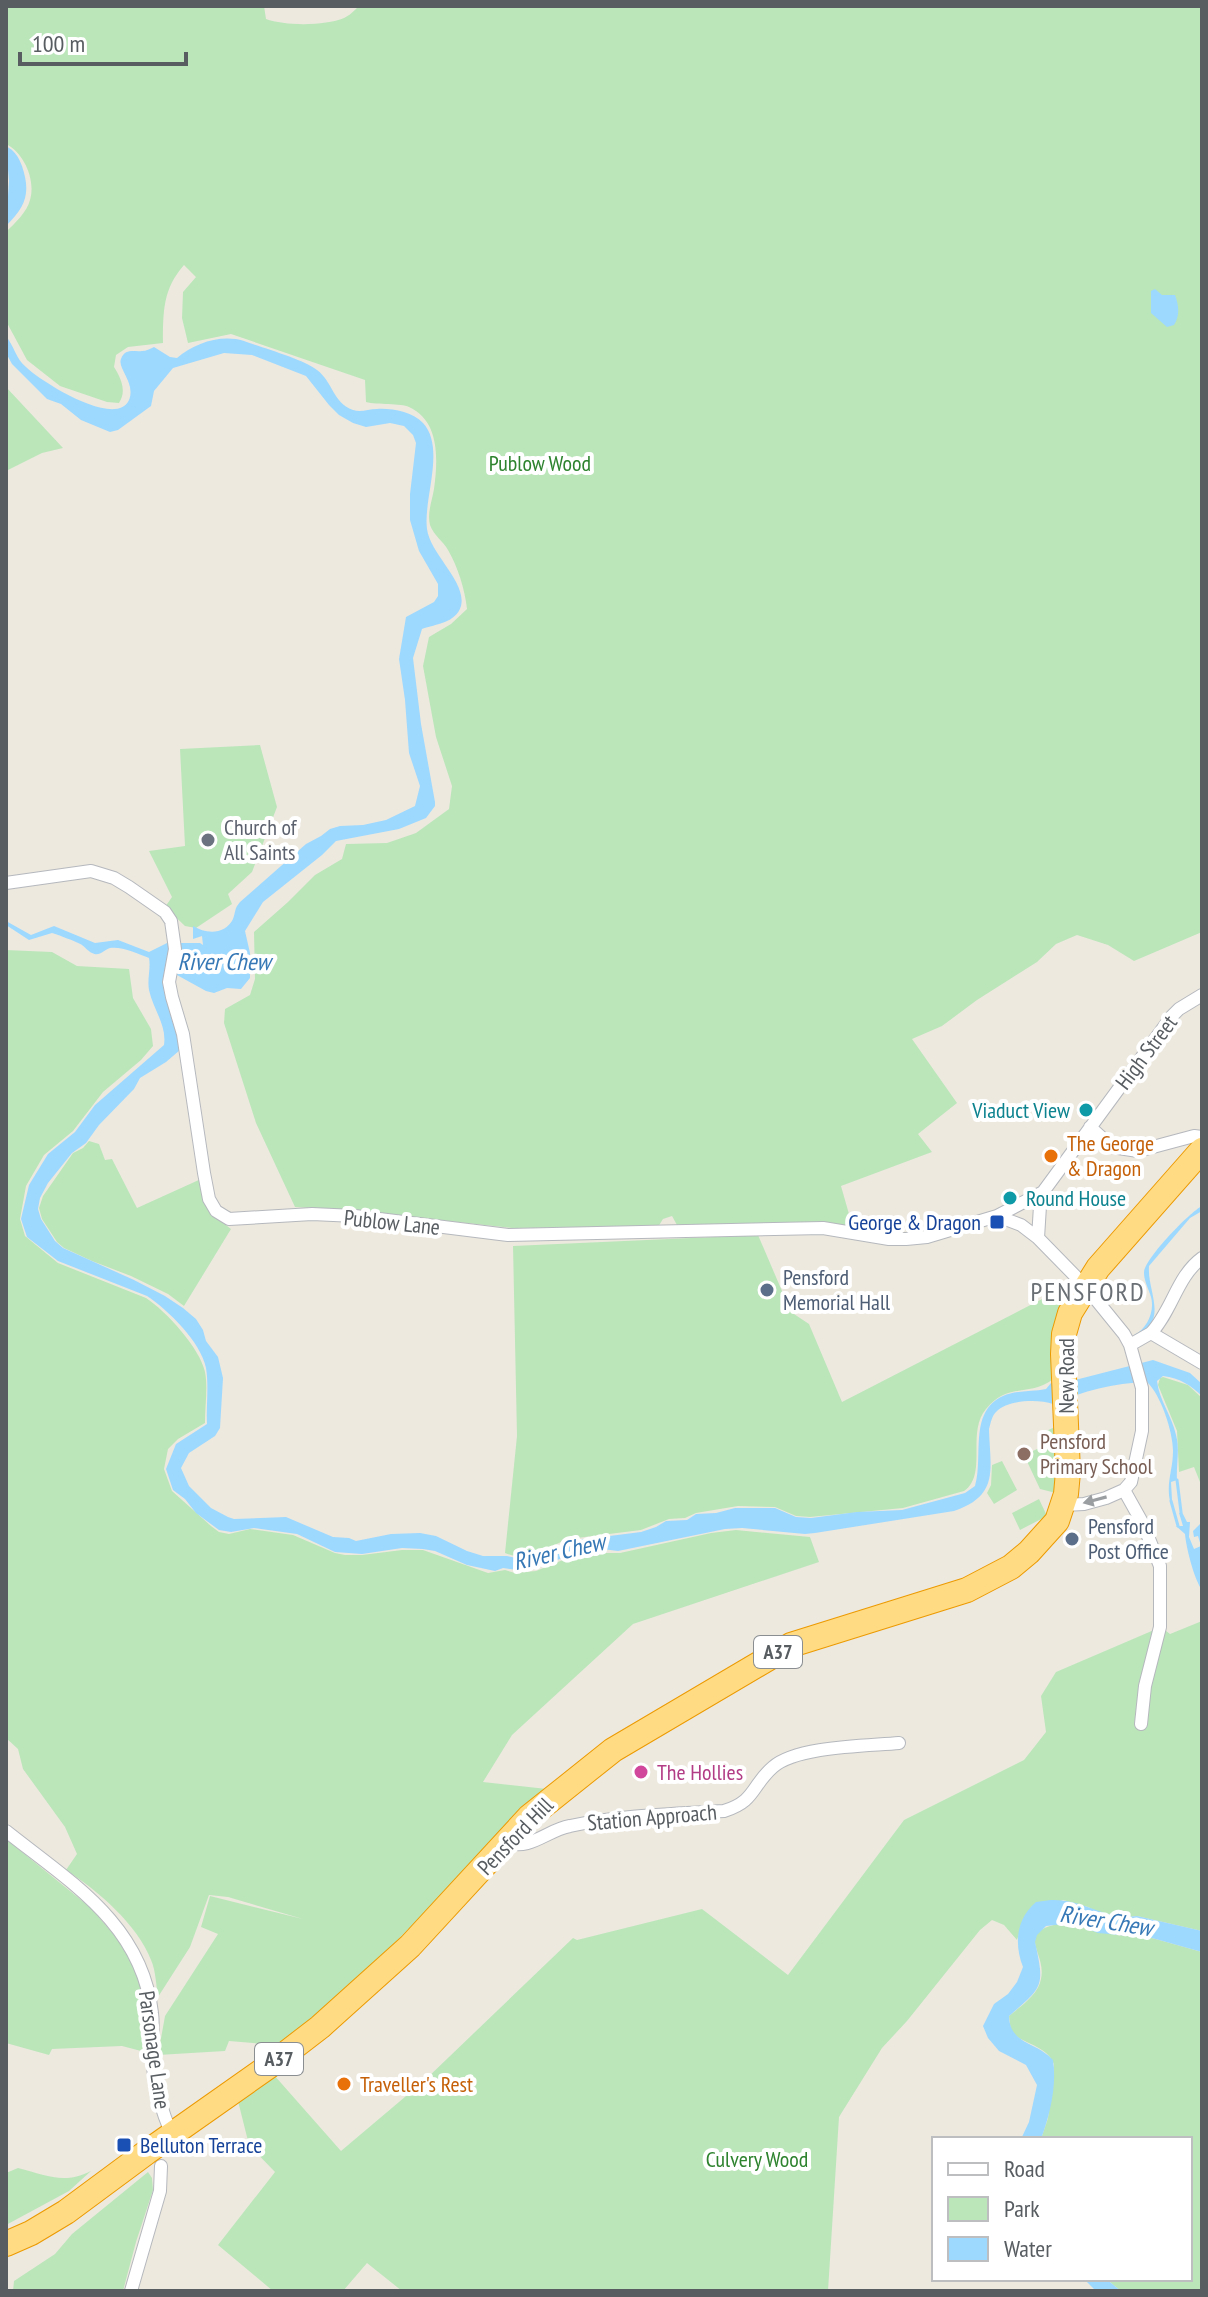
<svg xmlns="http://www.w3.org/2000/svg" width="1208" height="2297" font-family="'PT Sans Narrow',sans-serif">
  <rect width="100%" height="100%" fill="#ede9df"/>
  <path fill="#bbe6ba" d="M6,6H264L266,19C285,26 325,26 344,18C349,16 355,10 359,6H1202V932L1134,961L1108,945L1077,935L1056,944L1037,962L977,1000L942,1026L912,1039L957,1103L918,1134L932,1152L841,1186L853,1228L818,1223L677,1225L672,1216L663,1219L658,1227L512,1228L348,1210L295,1207L256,1123L224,1023L225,1009L250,995L255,979L254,932L288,902L315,875L342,859L346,844L387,843L416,833L449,809L452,786L436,737L423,666L429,637L451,624L467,609C465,590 458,567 448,550C443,541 434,536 430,525C427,513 432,501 434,489C438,460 440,421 409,407C401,403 377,405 366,402L365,380L231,334L188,343L182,318L183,292L196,277L184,265C163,289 163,311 163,343L128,347L116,355L114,367C121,378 127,391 119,403L107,402L60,386L27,360L6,321V232C15,223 27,212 30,200C36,180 24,153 6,144Z
    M6,387L63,448L42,453L6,471Z
    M260,745L277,807L252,872L228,894L232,904L196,928L185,926L165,907L172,897L149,851L185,846L180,749Z
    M6,950L52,952L77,966L129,969L133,998L151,1029L153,1046L141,1060L103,1092L73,1131L44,1155L26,1186L20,1219L25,1236L58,1263L146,1298C166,1311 200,1348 205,1372C208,1387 205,1406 205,1423L178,1439L168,1449L164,1469L172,1491L211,1526L219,1532L229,1534L250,1529L293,1535L335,1553L345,1555H362L402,1550H423L488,1573L505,1570L515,1573L536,1571L580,1553H620L711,1533L736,1530L810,1537L819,1562L633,1624L512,1735L483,1782L547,1789L348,1990L298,2033L275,2045L229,2041L225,2051L158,2055L165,2016L218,1934L201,1927L210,1896L303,1919L228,1897L209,1895L190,1947L158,1997C156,1986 156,1971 151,1960C138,1925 97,1890 66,1870L77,1854L65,1827L23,1769L18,1749L6,1738Z
    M89,1141L99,1144L105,1160L112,1159L137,1208L201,1179L213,1215L231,1229L184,1306L168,1294L131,1276L92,1261L64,1248L57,1242L42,1219L39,1208L43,1196L73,1153L83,1148Z
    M758,1235L791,1312L809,1324L842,1402L1044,1298L1066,1281L1072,1288C1048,1323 1050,1340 1052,1380C1028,1397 1008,1382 986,1409C966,1433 988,1474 964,1491L903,1508L810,1517L796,1516L775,1507L738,1506L696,1513L685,1518L669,1519L641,1530L569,1539C544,1547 533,1564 505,1553L517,1436L513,1246Z
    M1163,1377L1188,1385L1202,1398V1487L1194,1467L1179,1472L1177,1431L1158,1385L1160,1378Z
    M1055,1427L1056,1493L1040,1489L1024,1455L1048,1444L1044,1432Z
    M1002,1461L1017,1490L994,1504L987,1493L991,1485L992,1465Z
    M1039,1499L1047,1516L1020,1530L1012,1513Z
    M1202,1621L1200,1824L1202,1831V1931L1137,1916L1128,1917L1106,1916L1088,1907L1063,1900L1025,1916L1017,1940L1004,1925L992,1920L980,1930L907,2021L882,2048L839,2117L828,2291H402L367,2263L343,2291H273L218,2245L275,2172L249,2145L238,2101L274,2075L341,2151L425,2080L573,1938L577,1940L702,1909L788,1975L904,1820L1024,1760L1046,1732L1041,1696L1056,1672L1161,1627L1170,1634Z
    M6,1839L91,1908L120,1942L141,1981L146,2037L145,2052L122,2046L52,2049L49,2055L6,2043Z
    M1063,1923L1078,1924L1116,1935L1152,1938L1202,1952V2291H1121L1106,2279H1190V2139H1041L1048,2118L1054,2064C1046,2045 1025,2045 1011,2032L1009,2016C1021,2006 1038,1995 1041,1979C1047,1951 1012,1932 1063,1923Z
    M18,2168C47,2175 63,2185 91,2171L69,2191L6,2225V2173Z
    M148,2172L152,2178L153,2190L136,2242L123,2291H13L14,2281L55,2254L72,2234Z"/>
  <path fill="#9dd8ff" d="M6,146C15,151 18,156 22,166C31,193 26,206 6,226L9,181Z
    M1155,289L1162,295H1175C1179,306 1180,315 1174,325L1167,327L1151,313V291Z
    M6,336C14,346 16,359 26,367C40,381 116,429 129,400C136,383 117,368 121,359C125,348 134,352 142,351C146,351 150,349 154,347L170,357L177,358C195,343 221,334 244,341C263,348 303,359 317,370C333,382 333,403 353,410C361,413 368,409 377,409C391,408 413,412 423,423C446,448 423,499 427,529C430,554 467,582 461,606C456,623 436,624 422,629L413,658L421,724L435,802V806L426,818L399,829L336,841L322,855L263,902L245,931L250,953V978L241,989L227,988L214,993L206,991L166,969C160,990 169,1003 175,1022C178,1031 179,1041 180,1050L166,1062L140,1078L134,1089L99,1125L86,1143L72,1153L48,1183L40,1198L38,1209L41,1219L55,1241L63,1248L134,1280L165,1296L183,1308L196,1319L203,1330L206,1341L218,1357L223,1378L220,1428L215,1436L189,1453L181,1468L189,1486L211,1508L228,1517L234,1519L286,1517L333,1537L349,1538L356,1541L391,1534L420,1533L436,1536L467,1551L483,1556H507L521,1559L539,1555L570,1541L641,1532L656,1527L666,1521L687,1520L696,1514L716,1513L735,1508H775L796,1517L811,1518L857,1512L902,1510L965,1493L975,1486C984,1457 968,1412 1003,1396C1016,1390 1032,1392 1046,1389L1051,1383L1079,1379L1153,1360L1190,1373L1202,1384V1396C1190,1385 1180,1378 1163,1376L1157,1381C1159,1400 1172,1416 1176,1435C1180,1450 1176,1465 1177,1480L1171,1482L1172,1500L1170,1501C1166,1482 1173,1470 1173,1451C1173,1432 1161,1395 1147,1382C1113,1383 1084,1391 1053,1404C1039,1399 1007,1400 997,1411C992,1415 991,1422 989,1429C990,1469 1000,1495 954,1511L815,1533L805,1534L742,1528L725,1529L618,1551L602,1549L579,1552L535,1568L518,1570L503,1568L495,1571L467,1565L435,1551L423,1549L402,1548L362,1554L335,1552L297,1534L254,1528L231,1532L219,1530L196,1513L185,1499L173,1490L166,1469L176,1444L207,1424C206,1406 209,1386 206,1368C201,1342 168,1310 147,1296L58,1261L27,1237L21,1219L29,1185L48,1154L75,1132L95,1105L164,1045C167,1025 153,1009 149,990C147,979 151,968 149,958C139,954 121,946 110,948C103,950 100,957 92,953C89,952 85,947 82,945C80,943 56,934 52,933L29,940L6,925V921L31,935L54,926L95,943L118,940L149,952L167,943H200L203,945L202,936L193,939V926C206,934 225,935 233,919C236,911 234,909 240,902L306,844L321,836L330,829L340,826L363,825L386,820L415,806L420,786L409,753L405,700L399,659L406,617L434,602L438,596V584L419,551L410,520V494L416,443L413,435L404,426L390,423L366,427L353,423L339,415L329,405L306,376L252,355L224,353L173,368L154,391L151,406L118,430L110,432L81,420L61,404L47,399L12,364L6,353Z
    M1202,1206V1211L1190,1218L1149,1266C1147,1293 1170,1320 1135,1337L1134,1335C1147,1329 1155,1311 1151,1297C1149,1290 1144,1281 1144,1273C1144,1259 1190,1212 1202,1206Z
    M1182,1512L1187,1522H1190L1189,1537L1194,1549L1201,1546L1198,1536L1194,1537L1193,1531L1202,1522V1590C1194,1579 1186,1547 1185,1534L1176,1526H1183L1179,1513Z
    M1051,1900C1085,1899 1102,1920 1137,1916L1202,1931V1952L1152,1938L1098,1933L1072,1923L1046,1926L1037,1935L1035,1942C1045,1987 1043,1987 1009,2016C1010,2045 1036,2041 1053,2060C1057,2085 1050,2115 1041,2139H1021L1029,2122L1037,2085L1026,2065L999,2051L988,2038L983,2026L994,2004L1008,1994L1017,1982L1023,1967C1014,1944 1016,1919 1036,1902Z
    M1084,2279H1106L1121,2291H1096Z"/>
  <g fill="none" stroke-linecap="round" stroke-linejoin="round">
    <path stroke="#9dd8ff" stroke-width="3" d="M1177,1480L1181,1512
      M1171,1501L1178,1526"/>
    <g stroke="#b5b8bd" stroke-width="14">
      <path id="street" d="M6,883L91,871L114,878L129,887L165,912L171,921L175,949L169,982L172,997L183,1034L204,1173L209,1199L216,1211L229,1219L312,1214L355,1216L508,1235L823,1228L889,1239H906L927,1237L997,1216L1021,1225L1038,1238L1085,1286L1124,1334L1130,1345L1142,1388V1431L1131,1482L1124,1490L1106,1498L1084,1504L1064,1505
        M1090,1127L1112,1147L1138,1151L1194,1136L1202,1137
        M997,1216L1043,1192L1172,1016L1179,1009L1202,995
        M1038,1238L1040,1206L1043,1192
        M1151,1333C1172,1311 1177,1276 1202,1258
        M1130,1345L1151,1333L1202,1363
        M1124,1490L1143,1524L1160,1566V1627L1145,1686L1141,1724
        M6,1831C70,1882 142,1924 152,2013C154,2027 151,2042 152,2056C153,2079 162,2114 172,2134
        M507,1842C530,1851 547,1830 570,1826C620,1815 673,1814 724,1811C756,1801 751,1786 773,1767C797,1746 867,1746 899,1743
        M131,2291L160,2191L161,2166"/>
    </g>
    <g stroke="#ec9a00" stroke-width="26">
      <path id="highway" d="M6,2244L31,2233L66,2212L147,2152L272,2064L320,2027L410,1946L529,1817L613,1750L791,1645L967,1590L1011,1567L1029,1552L1057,1521L1066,1494L1068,1472L1063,1354L1064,1334L1070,1313L1098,1268L1202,1150"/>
    </g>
    <use href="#street" stroke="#fff" stroke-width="12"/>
    <use href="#highway" stroke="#ffdb84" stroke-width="24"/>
  </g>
  <defs><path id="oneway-solid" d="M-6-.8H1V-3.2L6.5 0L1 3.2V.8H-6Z" transform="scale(2)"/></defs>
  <use fill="#9b9ea1" href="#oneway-solid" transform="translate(1095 1500) rotate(165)"/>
  <circle fill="#6b7280" stroke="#fff" stroke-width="3" cx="208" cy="840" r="8"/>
  <g fill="#0f9aa8" stroke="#fff" stroke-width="3">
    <circle cx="1086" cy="1110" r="8"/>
    <circle cx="1010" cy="1198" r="8"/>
  </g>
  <g fill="#e8710a" stroke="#fff" stroke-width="3">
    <circle cx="1051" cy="1156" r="8"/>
    <circle cx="344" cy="2084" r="8"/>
  </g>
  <g fill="#1a4fb4" stroke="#fff" stroke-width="3">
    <rect x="989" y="1214" width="16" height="16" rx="4"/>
    <rect x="116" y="2137" width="16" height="16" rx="4"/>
  </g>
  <g fill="#5c6f8a" stroke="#fff" stroke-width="3">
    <circle cx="767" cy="1290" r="8"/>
    <circle cx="1072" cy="1539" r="8"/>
  </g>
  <circle fill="#8d6e63" stroke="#fff" stroke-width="3" cx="1024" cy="1454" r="8"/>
  <circle fill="#d1479c" stroke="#fff" stroke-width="3" cx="641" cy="1772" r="8"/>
  <g text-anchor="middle" stroke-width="8" stroke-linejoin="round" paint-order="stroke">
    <g fill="#fff" stroke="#8a8e91" stroke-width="2">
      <rect x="754" y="1636" width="48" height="32" rx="6"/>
      <rect x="255" y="2043" width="48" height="32" rx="6"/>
    </g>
    <g font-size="20" font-weight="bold" fill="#585d62">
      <text x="778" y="1659">A37</text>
      <text x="279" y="2066">A37</text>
    </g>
    <g font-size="22" fill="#2e832f" stroke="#fff">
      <text x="540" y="471">Publow Wood</text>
      <text x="757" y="2167">Culvery Wood</text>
    </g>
    <g font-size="22" fill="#5b616d" stroke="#fff" text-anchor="start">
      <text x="224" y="835">Church of<tspan x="224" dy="25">All Saints</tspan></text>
    </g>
    <g font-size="22" fill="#585d62" stroke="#fff">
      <text transform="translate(1146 1052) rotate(-53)" y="8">High Street</text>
      <text transform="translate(392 1222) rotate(6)" y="8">Publow Lane</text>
      <text transform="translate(1066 1376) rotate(-90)" y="8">New Road</text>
      <text transform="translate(652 1817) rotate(-5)" y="8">Station Approach</text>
      <text transform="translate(515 1836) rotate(-46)" y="8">Pensford Hill</text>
      <text transform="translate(155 2050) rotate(82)" y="8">Parsonage Lane</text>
    </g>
    <g font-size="22" fill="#0d838f" stroke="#fff" text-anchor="end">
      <text x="1070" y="1118">Viaduct View</text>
      <text x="1026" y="1206" text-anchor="start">Round House</text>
    </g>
    <g font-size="22" fill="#c56008" stroke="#fff" text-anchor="start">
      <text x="1067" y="1151">The George<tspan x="1067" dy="25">&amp; Dragon</tspan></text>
      <text x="360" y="2092">Traveller's Rest</text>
    </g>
    <g font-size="22" fill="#164399" stroke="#fff" text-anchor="end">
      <text x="981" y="1230">George &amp; Dragon</text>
      <text x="140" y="2153" text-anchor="start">Belluton Terrace</text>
    </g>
    <g font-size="22" fill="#4e5e75" stroke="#fff" text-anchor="start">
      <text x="783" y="1285">Pensford<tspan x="783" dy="25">Memorial Hall</tspan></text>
      <text x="1088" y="1534">Pensford<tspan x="1088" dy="25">Post Office</tspan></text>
    </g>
    <g font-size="22" fill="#785e54" stroke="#fff" text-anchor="start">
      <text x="1040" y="1449">Pensford<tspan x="1040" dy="25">Primary School</tspan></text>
    </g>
    <g font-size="22" fill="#b23c85" stroke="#fff" text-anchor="start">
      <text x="657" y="1780">The Hollies</text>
    </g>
    <g font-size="24" font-style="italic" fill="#3678b6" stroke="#fff">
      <text x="224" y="970">River Chew</text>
      <text transform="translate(559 1552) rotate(-13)" y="8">River Chew</text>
      <text transform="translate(1106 1921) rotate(9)" y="8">River Chew</text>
    </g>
    <g font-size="26" letter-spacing="2" fill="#696f74" stroke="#fff">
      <text x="1088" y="1301">PENSFORD</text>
    </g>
  </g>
  <rect width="1208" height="2297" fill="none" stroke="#585d62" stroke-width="16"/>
  <rect x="932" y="2137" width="260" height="144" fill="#ffffff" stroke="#bcbec0" stroke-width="2"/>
  <rect x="948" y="2163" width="40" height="12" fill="#ffffff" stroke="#bcbec0" stroke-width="2"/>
  <text x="1004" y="2177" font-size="24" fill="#585d62">Road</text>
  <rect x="948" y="2197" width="40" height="24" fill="#bbe6ba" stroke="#bcbec0" stroke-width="2"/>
  <text x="1004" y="2217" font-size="24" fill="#585d62">Park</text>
  <rect x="948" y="2237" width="40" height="24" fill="#9dd8ff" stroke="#bcbec0" stroke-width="2"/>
  <text x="1004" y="2257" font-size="24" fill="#585d62">Water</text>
  <path d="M20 52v12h166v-12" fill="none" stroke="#585d62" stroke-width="4"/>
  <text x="32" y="52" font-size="24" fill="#585d62" stroke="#ffffff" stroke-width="6" paint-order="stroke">100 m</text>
</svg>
